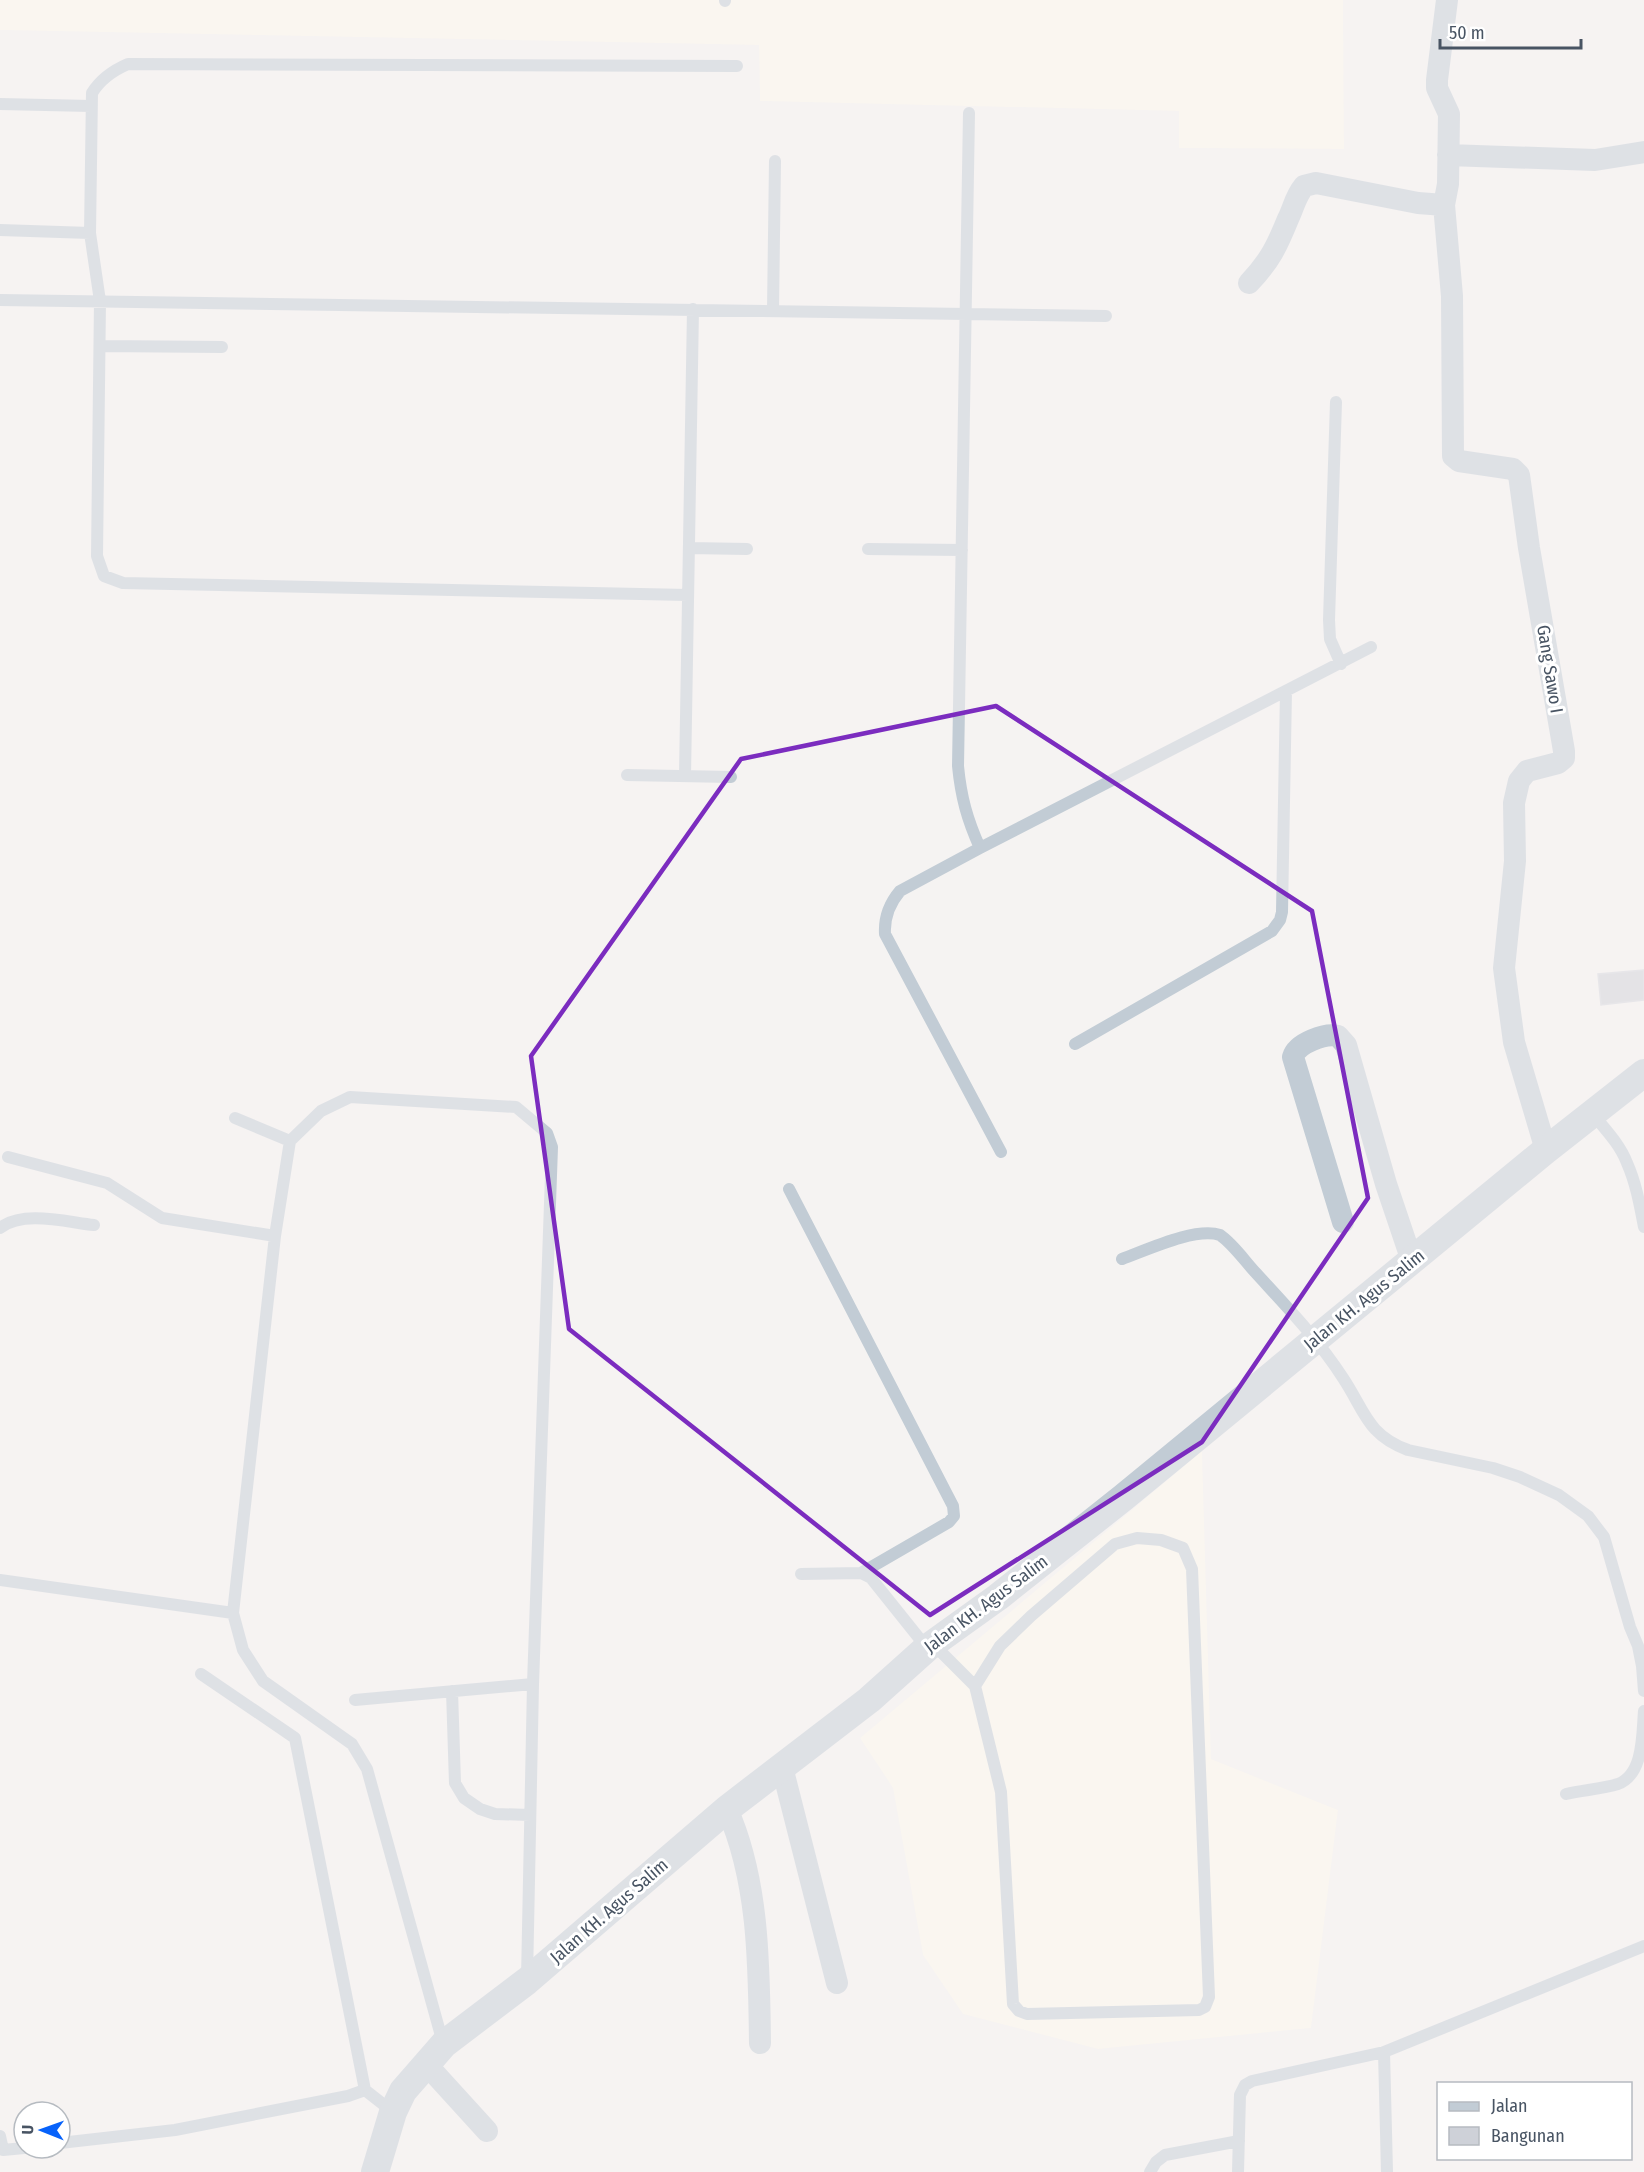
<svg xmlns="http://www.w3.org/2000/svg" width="1644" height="2172" font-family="'Fira Sans Condensed',sans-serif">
  <rect width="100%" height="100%" fill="#f5f3f2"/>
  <path fill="#fefaed" d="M0,0H1343L1344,149L1179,148V111L760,101L759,45L0,30Z
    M1202,1451L1211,1759L1338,1810L1311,2028L1098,2049L963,2014L923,1955L893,1788L860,1738Z"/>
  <path fill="#ced1d8" stroke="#d6d8de" stroke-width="1.5" d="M1644,970V1000L1601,1005L1598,974Z"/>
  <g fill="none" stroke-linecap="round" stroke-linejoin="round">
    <path stroke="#c2ccd5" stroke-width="12" d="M725,1V0
      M0,104L91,106
      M969,113L958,766C961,797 967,819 980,848
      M0,230L90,233
      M0,300L1106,316
      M773,310L775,161
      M100,346L222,347
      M1336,402L1329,620L1330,639L1341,664
      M689,548L747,549
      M868,549L962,550
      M688,595L123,583L104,576L97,556L100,301L90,233L92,93C100,80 114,70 128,64L737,66
      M627,775L731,777
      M685,776L693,309
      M1075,1044L1272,931L1280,920L1282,912L1286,691
      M1592,1113C1604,1128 1620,1144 1627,1163C1636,1183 1640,1206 1644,1227
      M235,1118L290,1141
      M1001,1152L885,934C884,917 889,904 900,891L980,848L1371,647
      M8,1157L107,1183L162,1218L275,1236
      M789,1189L953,1506L954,1516L949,1522L861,1573
      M0,1228C23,1210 66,1222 94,1225
      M1122,1259C1147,1250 1195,1227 1220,1235C1233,1244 1244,1260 1255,1272C1285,1305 1318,1339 1343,1378C1365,1411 1367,1435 1408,1450L1493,1468L1520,1477L1559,1495L1588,1516L1604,1537L1630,1627L1638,1646L1642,1666L1644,1691
      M801,1574L861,1573L871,1578L927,1648
      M0,1580L233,1613L243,1650L263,1681L352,1744L367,1769L443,2043
      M233,1613L275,1236L290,1141L321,1111L350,1097L516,1107L547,1133L552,1147L533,1684L527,1978
      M933,1644L975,1686L1001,1792L1013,2004L1019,2011L1027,2014L1199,2010L1205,2007L1209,1997L1192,1569L1183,1548L1161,1540L1137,1538L1115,1544L1031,1616L1000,1646L975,1686
      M201,1674L295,1738L365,2090L393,2112
      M452,1691L455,1783L464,1798L480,1809L495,1814L530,1815
      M355,1700L533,1684
      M1566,1794C1583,1790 1602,1789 1618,1784C1644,1774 1642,1734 1644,1711
      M1384,2052L1387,2172
      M0,2136L3,2150L24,2148
      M60,2143L175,2130L348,2096L365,2090
      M1150,2172L1156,2162L1165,2155L1239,2141
      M1238,2172L1240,2095L1245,2085L1252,2081L1384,2052L1644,1946"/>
    <path stroke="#c2ccd5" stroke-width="22" d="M1448,155L1595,160L1644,152
      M1444,205L1452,296L1453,456L1459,461L1513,469L1519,475L1529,548L1564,751V758L1558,763L1527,771L1519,781L1514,803L1515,861L1504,968L1514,1042L1546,1150
      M1249,283C1270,261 1277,246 1288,219C1294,207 1295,197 1304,186L1316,183L1418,203L1444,205L1448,184L1449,114L1437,88V80L1447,0
      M1343,1222L1293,1057C1297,1043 1325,1033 1338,1036L1346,1045L1386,1184L1412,1261
      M782,1767L837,1983
      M727,1809C759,1881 759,1966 760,2043
      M426,2064L487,2131"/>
    <path stroke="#c2ccd5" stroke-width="28" d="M375,2172L393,2112L403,2091L444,2044L527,1981L727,1809L869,1700L927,1648L998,1597L1124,1497L1546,1150L1644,1073"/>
  </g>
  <path d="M0 0H1644V2172H0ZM996,706L1312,911L1368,1198L1202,1442L930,1615L569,1329L531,1056L741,759Z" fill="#f5f3f2" fill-opacity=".55" fill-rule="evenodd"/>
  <path fill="none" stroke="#7b2cbf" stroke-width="4.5" stroke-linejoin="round" d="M996,706L1312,911L1368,1198L1202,1442L930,1615L569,1329L531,1056L741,759Z"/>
  <g text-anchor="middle" stroke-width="6" stroke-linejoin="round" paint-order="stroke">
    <g font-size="18" fill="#485463" stroke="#fff">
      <text transform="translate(1550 669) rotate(81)" y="6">Gang Sawo I</text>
      <text transform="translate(1364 1300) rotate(-39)" y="6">Jalan KH. Agus Salim</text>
      <text transform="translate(986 1604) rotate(-37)" y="6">Jalan KH. Agus Salim</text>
      <text transform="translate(609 1911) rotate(-41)" y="6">Jalan KH. Agus Salim</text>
    </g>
  </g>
  <rect x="1437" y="2082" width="195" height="78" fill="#ffffff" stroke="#b6bbc1" stroke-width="1.5"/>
  <rect x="1449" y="2102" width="30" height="9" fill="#c2ccd5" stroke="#b6bbc1" stroke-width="1.5"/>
  <text x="1491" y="2112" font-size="18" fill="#485463">Jalan</text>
  <rect x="1449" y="2127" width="30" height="18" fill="#ced1d8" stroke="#b6bbc1" stroke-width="1.5"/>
  <text x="1491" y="2142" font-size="18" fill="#485463">Bangunan</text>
  <g transform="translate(42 2130) rotate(271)"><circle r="28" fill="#ffffff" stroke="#b6bbc1" stroke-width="1.5"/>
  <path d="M0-4.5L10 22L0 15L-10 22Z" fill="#0762fa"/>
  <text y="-9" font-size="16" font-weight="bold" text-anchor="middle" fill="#485463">U</text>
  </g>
  <path d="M1440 39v9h141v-9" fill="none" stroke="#485463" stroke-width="3"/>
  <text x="1449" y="39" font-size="18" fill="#485463" stroke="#ffffff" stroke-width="4.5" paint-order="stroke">50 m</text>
</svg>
